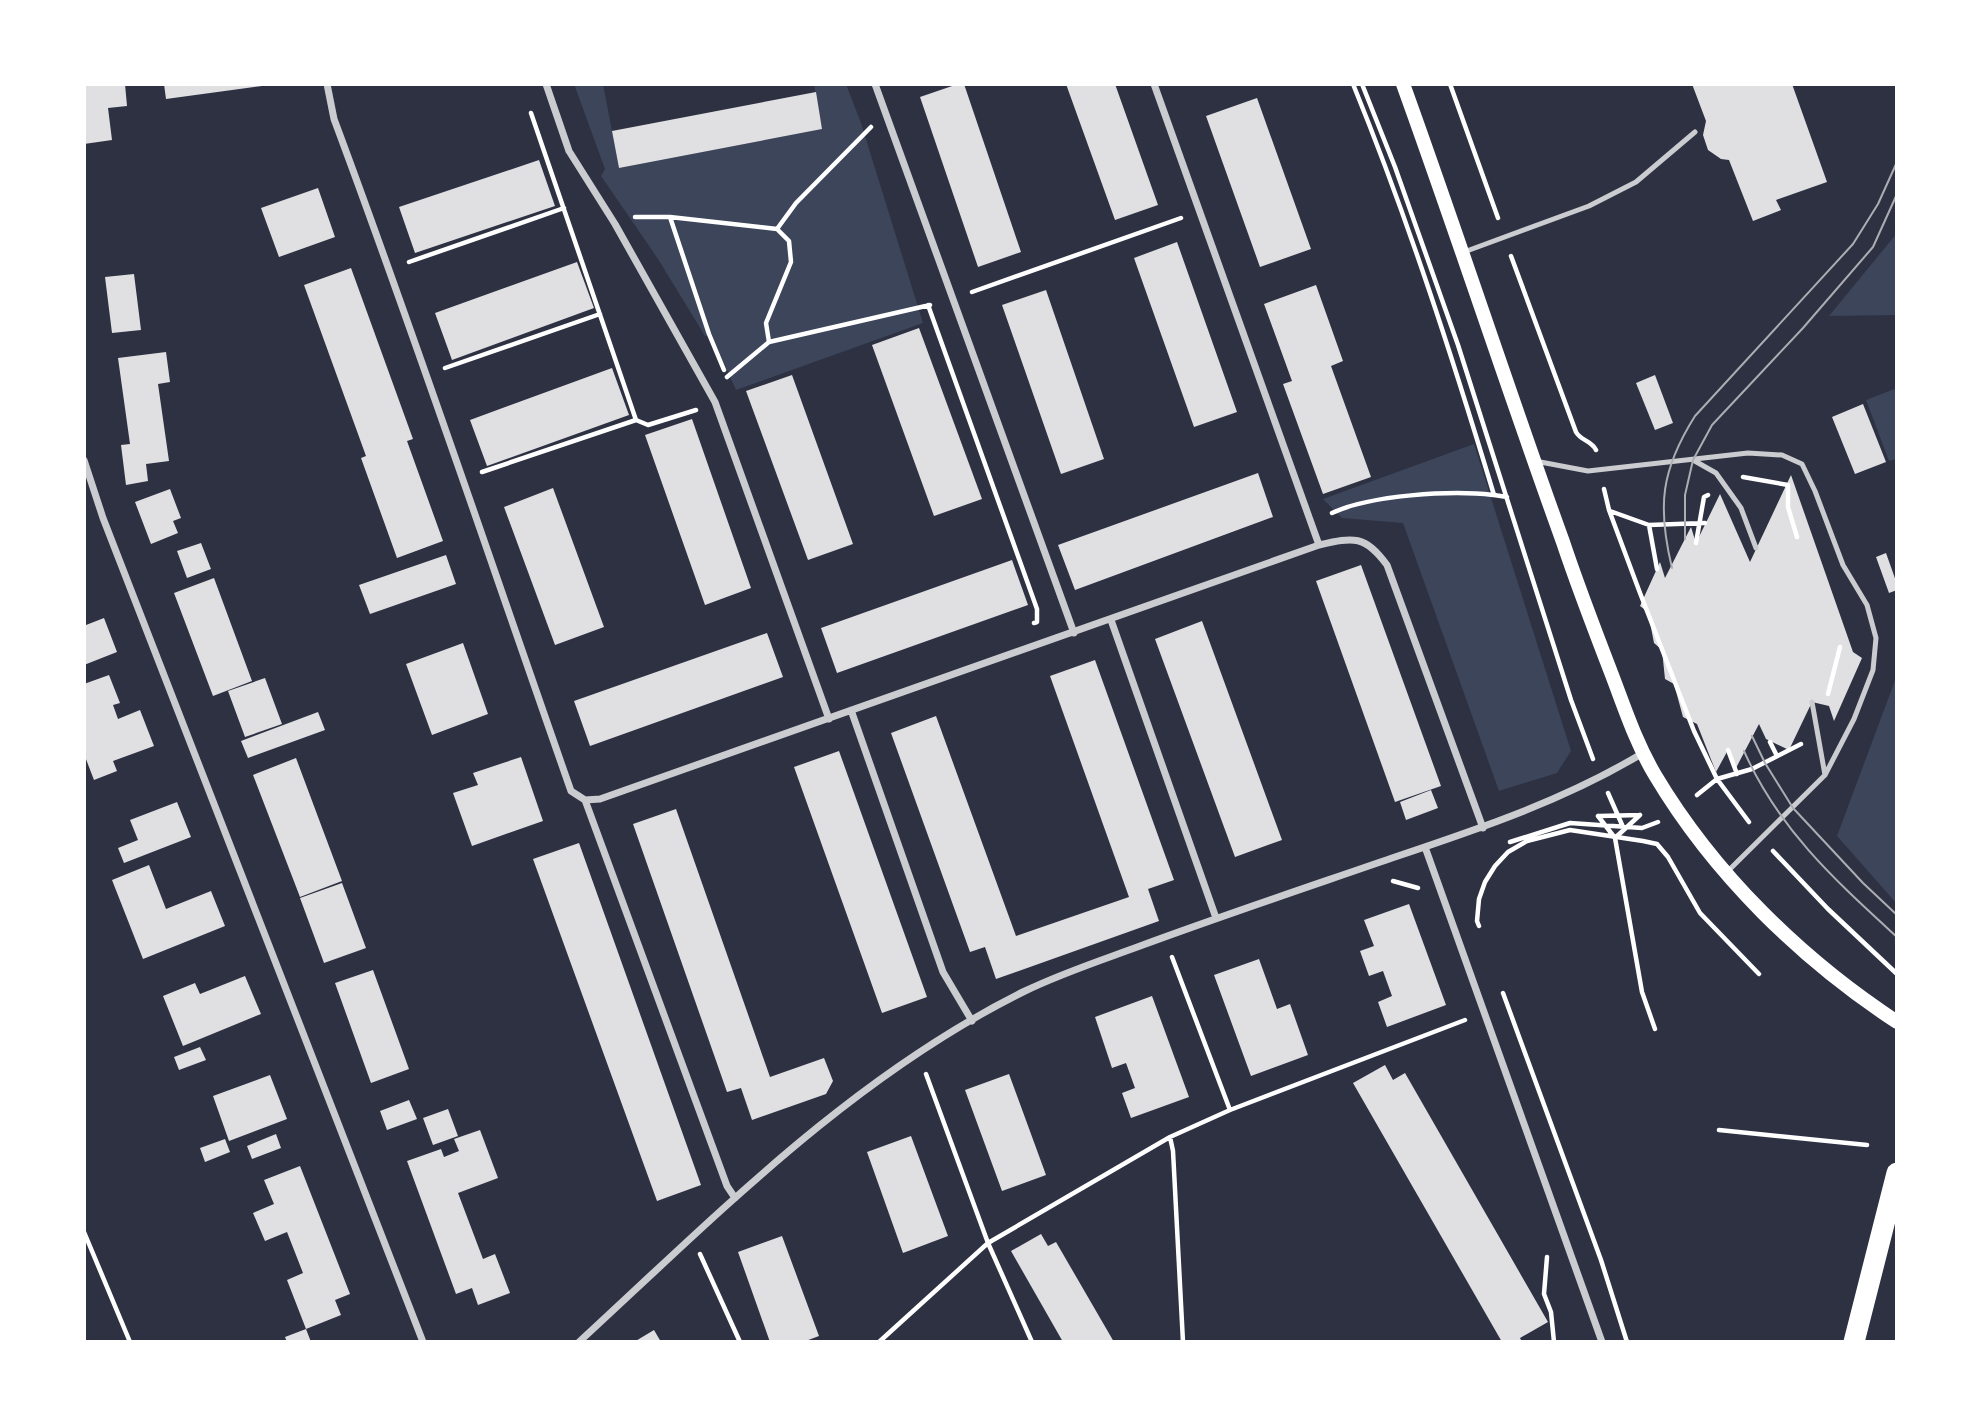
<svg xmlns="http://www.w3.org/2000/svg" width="1981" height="1426" font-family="'Work Sans',sans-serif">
  <rect width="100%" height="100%" fill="#2d3142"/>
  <path fill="#3c4559" d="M574,84H603L619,168L822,129L814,84H846L861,123L923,323L736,390L712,337L705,336L658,259L601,176L605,169Z
    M1897,233V315L1829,316Z
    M1897,388V459L1889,461L1866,400Z
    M1474,444L1571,751L1557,773L1499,791L1403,523L1342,518L1323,499Z
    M1897,675V904L1837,836Z"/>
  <path fill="#e0e0e3" d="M84,84H125L127,106L108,108L112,140L84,144Z
    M164,84H262V86L166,99Z
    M958,84H964L1021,252L978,267L920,97Z
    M1066,84H1115L1158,205L1115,220Z
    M1692,84H1792L1827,182L1776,200L1781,210L1753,221L1729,160L1721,159L1708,150L1703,135L1706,121Z
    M816,92L822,129L619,168L612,131Z
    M1257,98L1311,249L1260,267L1206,116Z
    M539,160L555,206L415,253L399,207Z
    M318,188L335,237L279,257L261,208Z
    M1177,242L1237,412L1194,427L1134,258Z
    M577,262L594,308L452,360L435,313Z
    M351,268L413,439L407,441L443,541L397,558L361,458L366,456L304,285Z
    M134,274L141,330L112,333L105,277Z
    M1316,285L1343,361L1331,366L1371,477L1323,494L1283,384L1292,381L1264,304Z
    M1046,290L1104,459L1061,474L1002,305Z
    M919,328L982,499L934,516L872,345Z
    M166,352L170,382L158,384L169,461L146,464L148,481L126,485L121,445L130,444L118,358Z
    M612,368L629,415L487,466L470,420Z
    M792,375L853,544L808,560L746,391Z
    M1655,375L1673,423L1655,430L1636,383Z
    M1863,404L1886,462L1855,474L1832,417Z
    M692,419L751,588L705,605L645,435Z
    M1258,473L1273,517L1075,590L1058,545Z
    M1791,475L1853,652L1862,658L1834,721L1829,706L1812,702L1789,750L1766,739L1759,724L1736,768L1728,750L1716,772L1697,724L1683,717L1674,684L1665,679L1662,650L1654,643L1648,612L1640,606L1660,562L1665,578L1691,527L1696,543L1720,494L1750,562Z
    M553,488L604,627L555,645L504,507Z
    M170,489L181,518L173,521L178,533L151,544L135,502Z
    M201,543L211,569L187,578L177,551Z
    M1886,553L1897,584V590L1889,593L1876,557Z
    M446,555L456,584L370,614L359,585Z
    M1012,560L1028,605L837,673L821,628Z
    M1361,565L1441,786L1395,802L1316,581Z
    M214,578L252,681L213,696L174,593Z
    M104,618L117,652L84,665V619L86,625Z
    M1202,621L1282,840L1235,857L1155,639Z
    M767,633L783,677L590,746L574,701Z
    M463,643L488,714L432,735L406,664Z
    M1095,660L1174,880L1148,889L1159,921L996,979L985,947L970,952L891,733L936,716L1016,936L1129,897L1050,676Z
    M109,675L120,703L113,705L118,719L140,710L154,746L113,761L117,771L94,780L84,754V684Z
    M265,678L282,724L245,737L228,691Z
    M318,712L325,730L248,758L241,741Z
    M839,751L927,997L882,1013L794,767Z
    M521,757L543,821L472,846L453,793L478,785L473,773Z
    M296,758L342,881L300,897L253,775Z
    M1431,790L1438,808L1406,820L1400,802Z
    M177,802L191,837L124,863L118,848L138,840L130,820Z
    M676,809L770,1077L824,1058L833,1081L826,1094L752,1120L741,1088L727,1092L633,824Z
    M579,843L701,1185L657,1201L533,859Z
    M149,865L166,909L211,891L225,926L143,959L112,880Z
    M342,883L366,948L324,963L300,898Z
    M1409,904L1446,1005L1387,1027L1378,1002L1392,996L1383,971L1369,976L1360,951L1374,946L1364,920Z
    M1259,959L1277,1009L1290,1004L1308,1055L1251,1076L1214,975Z
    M373,970L409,1069L371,1083L335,983Z
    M245,976L261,1014L183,1046L163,996L195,983L200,994Z
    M1152,996L1189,1097L1131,1118L1122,1093L1135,1088L1126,1063L1112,1068L1095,1017Z
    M200,1047L206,1060L179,1070L174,1057Z
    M1385,1065L1393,1080L1405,1073L1548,1322L1520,1338L1522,1342H1502L1353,1083Z
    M1009,1074L1046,1175L1002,1191L965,1090Z
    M270,1075L287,1119L229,1141L213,1096Z
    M409,1100L417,1119L387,1130L380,1111Z
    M448,1109L458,1136L433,1145L423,1118Z
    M480,1130L498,1178L458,1193L483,1259L495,1254L510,1293L478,1305L472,1288L456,1294L407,1161L441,1149L444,1157L459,1151L454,1139Z
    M276,1134L281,1148L252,1159L247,1146Z
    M911,1136L948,1236L903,1253L867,1152Z
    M225,1139L230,1152L205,1162L200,1148Z
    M300,1166L350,1294L335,1300L341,1315L306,1329L287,1280L303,1273L287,1232L265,1241L253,1213L274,1204L264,1180Z
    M1041,1234L1048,1246L1056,1242L1114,1342H1063L1011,1251Z
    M782,1236L819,1336L803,1342H770L738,1252Z
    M306,1329L311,1342H287L285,1337Z
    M654,1330L661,1342H634Z"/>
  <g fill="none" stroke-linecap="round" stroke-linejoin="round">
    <path stroke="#fff" stroke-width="4.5" d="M1353,84C1408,219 1452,356 1494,495L1507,497
      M1362,84L1395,167L1458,345L1571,700L1593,759
      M1450,84L1498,218
      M531,113L636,420
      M635,217H670L709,334L724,370
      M670,217L777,229L789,241L791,262L766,323L769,342
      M777,229L796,203L871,127
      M1511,256L1576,432C1581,441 1591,440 1596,450
      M409,262L564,208
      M972,292L1181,218
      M928,305L1037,609V622L1034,623
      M445,368L600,314
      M727,377L769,342L930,305
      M482,472L636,420L648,425L696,410
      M1743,477L1788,485V507L1797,537
      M1604,489L1609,510L1640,593L1694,731L1717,779L1749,822
      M1610,511L1649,525L1705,523
      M1332,513C1370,495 1451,490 1493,495
      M1649,525L1657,569
      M1696,543L1704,497L1708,495
      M1828,694L1840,647
      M1770,742L1777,756
      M1728,750L1737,774
      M1608,793L1623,827
      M1697,795L1717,779L1752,769L1801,744
      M1598,816L1615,838L1642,992L1655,1029
      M1599,816L1640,815
      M1616,837L1640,815
      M1510,842L1570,823L1642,828L1658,822
      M1773,851L1828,909L1897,974
      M1393,881L1418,888
      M1479,926L1477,921L1479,899L1485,882L1495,866L1508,852L1527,841L1570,830L1643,841L1657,844L1668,857L1700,913L1759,974
      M1172,957L1230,1110
      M1503,993L1601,1260L1627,1342
      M926,1074L988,1243L1170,1137L1230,1110L1465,1020
      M1719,1130L1867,1145
      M1170,1137L1173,1151L1183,1342
      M84,1232L130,1342
      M700,1254L740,1342
      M1547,1257L1544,1294L1551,1312L1554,1342
      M879,1342L988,1243L1032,1342"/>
    <path stroke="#caccd0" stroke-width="5" d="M1464,252L1589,206L1636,182L1695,132
      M1693,460L1716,473L1741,508L1756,548
      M1535,461L1588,471L1748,453L1782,455L1802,464L1815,491L1843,565L1867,605L1876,638L1873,670L1854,719L1825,775L1727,872
      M1812,702L1825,775"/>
    <path stroke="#caccd0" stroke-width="7" d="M327,84L334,119C417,341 492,566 571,791L585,800
      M546,84L569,151L615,224L715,402L829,719
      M875,84L1074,633
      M1154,84L1319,545
      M84,460L103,518L423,1342
      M1111,620L1216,918
      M851,710L943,972L972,1021
      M585,800L600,799L1319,545C1354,537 1365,535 1387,565L1483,828
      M585,800L727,1186L735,1198
      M1425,847L1602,1342
      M579,1342C718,1214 853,1076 1025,991C1062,973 1102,960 1140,946C1224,915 1308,887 1392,858C1479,829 1565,800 1643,753"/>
    <path stroke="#fff" stroke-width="14" d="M1403,84C1458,236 1508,390 1563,542C1578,587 1595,631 1612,675C1625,709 1636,743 1655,775C1714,874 1801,959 1897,1022"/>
    <path stroke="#fff" stroke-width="21" d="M1854,1342L1897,1173"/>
    <path stroke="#abadb3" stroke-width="2" d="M1685,539V495L1693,460L1712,425L1803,328L1873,247L1897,194
      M1672,568C1657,506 1661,470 1695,416L1853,244L1878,204L1897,162
      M1752,736L1765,763L1793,808L1863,883L1897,915
      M1744,751C1779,830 1835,880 1897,937"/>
  </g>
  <rect width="1981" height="1426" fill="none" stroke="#ffffff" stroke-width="172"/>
</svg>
